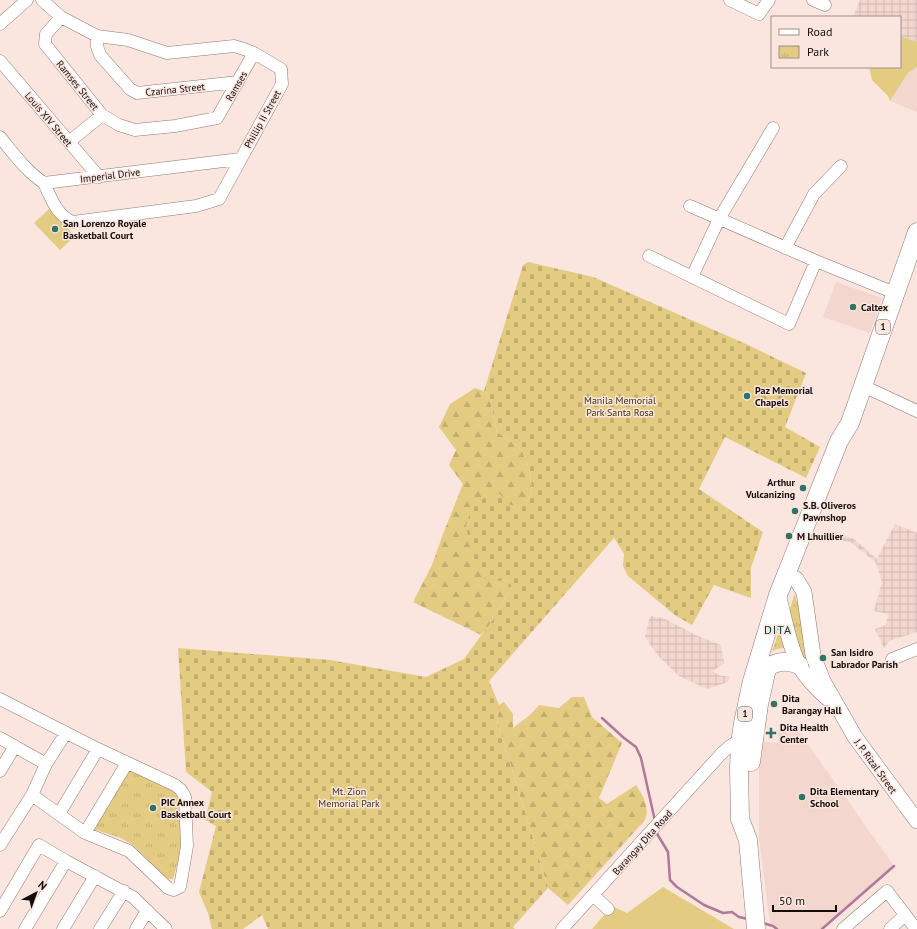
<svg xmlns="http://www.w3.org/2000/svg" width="917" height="929" font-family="'PT Sans',sans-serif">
  <defs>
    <pattern id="industrial-grid" width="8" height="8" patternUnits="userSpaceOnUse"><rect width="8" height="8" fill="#f3d7ce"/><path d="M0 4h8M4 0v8" fill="none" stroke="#cfb7b0"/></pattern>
    <pattern id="forest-firs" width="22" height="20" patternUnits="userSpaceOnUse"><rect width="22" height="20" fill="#e3cc82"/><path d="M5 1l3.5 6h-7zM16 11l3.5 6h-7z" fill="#c2ae6f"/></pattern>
    <pattern id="cemetery-stones" width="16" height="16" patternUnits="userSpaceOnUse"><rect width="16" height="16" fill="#e3cc82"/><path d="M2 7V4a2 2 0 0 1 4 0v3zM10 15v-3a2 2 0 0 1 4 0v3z" fill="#c2ae6f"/></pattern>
    <pattern id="park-tufts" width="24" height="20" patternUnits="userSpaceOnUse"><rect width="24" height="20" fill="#e3cc82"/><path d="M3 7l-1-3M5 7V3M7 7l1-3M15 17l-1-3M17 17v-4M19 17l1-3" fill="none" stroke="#c2ae6f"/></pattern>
  </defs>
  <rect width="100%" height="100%" fill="#fae5df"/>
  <path fill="#f3d7ce" d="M917,67V112L890,101L908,73Z
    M836,282L882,298L870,333L823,317Z
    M793,723L894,866L822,929H777L770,923L759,839V754L764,742L778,743L779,724Z"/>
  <path fill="url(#industrial-grid)" d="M860,0H917V42L900,36V17H853Z
    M895,524L917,533V632L889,641L884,648L875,629L886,625L888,614L874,611L882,582L876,563L852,543L827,536L828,531L854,539L877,559Z
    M650,616L663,618L698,636L721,645L724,663L713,671L718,675L730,677L728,682L707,689L679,676L659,657L645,637Z"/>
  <path fill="#e3cc82" d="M900,36L917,42V67L908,73L890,101L888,96L872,80L869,67H900Z
    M49,209L75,236L60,250L34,223Z
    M663,887L734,929H592L612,906L627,913Z"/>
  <path fill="url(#forest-firs)" d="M475,388L484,391L490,399L497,432L519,447L523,453L529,468L532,489L526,505H510L471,546L473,561L490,582L509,580L512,587L501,606L493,615C493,623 485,630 481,635L413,602L432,565L443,534L463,484L449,465L456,450L439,427L450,404Z
    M572,697H584L592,717L622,743L599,798L607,804L636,785C643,796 650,807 645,820L568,905L548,888L497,720L499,705L504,702L513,714V728L531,714L539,705L559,708Z"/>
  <path fill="url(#cemetery-stones)" d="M528,262L593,277L746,344L806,373L785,427L820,447L806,478L725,437L699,489L763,532L751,568V598L714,585L692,625L676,616L628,576L623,566L624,554L614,538L489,681L499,705L497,720L548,888L513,927L515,929H268L262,915L243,929H212L208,913L199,892L216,826L205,820L212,792L186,772L178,648L330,660L426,677L464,659L491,622L493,619V615L501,606L512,587L509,580L490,582L482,577L473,561L466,526L472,507L485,497L500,494L510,505H526L532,489L529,468L523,453L519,447L497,432L490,399L484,391L523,265Z"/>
  <path fill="url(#park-tufts)" d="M795,593L796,599L820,682L811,679L787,618Z
    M782,622L785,648L776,649L772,652Z
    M125,763L179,794L182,847L173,879H167L134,846L121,838L90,828Z"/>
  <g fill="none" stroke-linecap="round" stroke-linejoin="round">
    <path stroke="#b0789a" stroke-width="2.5" d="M602,718L624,738L636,747L641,758L655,821
      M656,832L668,852L670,880L677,887L704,905L723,913L732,912L739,917L748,919
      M763,923L773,926L777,929
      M822,929L894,866"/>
    <g stroke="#8d7a74" stroke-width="13">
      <path id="minor" d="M42,0L61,17L97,36L128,40L167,53L234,46L244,49L254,53L281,69L282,84L219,199L196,206L73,222C57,216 51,198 44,183
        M730,0L759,14L769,0
        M813,0L825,5
        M61,17L46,34L45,44L102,115L119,125L135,130L175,126L217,118L254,53
        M0,24L27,0
        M97,36V46L100,55L130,89L137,93L238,82
        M0,61L99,177
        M0,137C14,154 26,171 44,183L240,159
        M69,142L102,115
        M690,206L816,261L895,293
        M785,248L814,194L841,166
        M649,256L789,324L816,261
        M692,277L719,219L773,128
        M863,386L917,411
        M892,659L917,649
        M0,699L98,749L175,785L181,790L185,797L187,846L180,887L174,890L168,888L129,851L85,833L32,795
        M0,738L46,764
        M0,771L15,746
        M59,814L98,749
        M85,833L127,763
        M0,845L32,795L46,764L66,733
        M593,895L608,909
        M0,911L39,845L66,861L133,897L166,929
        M25,929L66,861
        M63,929L95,876
        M100,929L124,891
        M136,929L147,911
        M562,929L721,754C728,747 735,741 745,740
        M843,929L887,891L916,929
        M890,929L905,915"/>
    </g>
    <g stroke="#8d7a74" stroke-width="16">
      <path id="major" d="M786,575L796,579L804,592L813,655L823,681L855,737L917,821
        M778,595C785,618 788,644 799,665C806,678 817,689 827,698"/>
    </g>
    <g stroke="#8d7a74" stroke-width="19">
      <path id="highway" d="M767,667C779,661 787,660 799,665
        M751,762L759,704L766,673
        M756,929L748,840L740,819L739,768L740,744L743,723L752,681L778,595L839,441L850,423L917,232"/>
    </g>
    <use href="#minor" stroke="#fff" stroke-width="12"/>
    <use href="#major" stroke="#fff" stroke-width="15"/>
    <use href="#highway" stroke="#fff" stroke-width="18"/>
  </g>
  <g fill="#317364" stroke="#fae5df" stroke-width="1.5">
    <circle cx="55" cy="229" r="4"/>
    <circle cx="853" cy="307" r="4"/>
    <circle cx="747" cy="396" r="4"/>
    <circle cx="803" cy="488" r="4"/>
    <circle cx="795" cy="511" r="4"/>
    <circle cx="789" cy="536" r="4"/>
    <circle cx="823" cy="658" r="4"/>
    <circle cx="774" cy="704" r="4"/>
    <path d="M769 727h4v4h4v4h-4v4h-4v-4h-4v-4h4z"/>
    <circle cx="802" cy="797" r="4"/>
    <circle cx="153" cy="808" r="4"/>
  </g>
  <g text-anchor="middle" stroke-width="3" stroke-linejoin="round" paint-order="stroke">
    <g fill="#fae5df" stroke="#594e4b" stroke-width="1">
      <rect x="876" y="320" width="14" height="14" rx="3"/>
      <rect x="738" y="707" width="14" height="14" rx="3"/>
    </g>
    <g font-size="9" font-weight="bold" fill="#140d0b">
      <text x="883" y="330">1</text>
      <text x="745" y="717">1</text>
    </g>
    <g font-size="10" fill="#140d0b" stroke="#fae5df">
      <text transform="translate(78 85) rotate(51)" y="4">Ramses Street</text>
      <text transform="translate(236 86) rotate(-60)" y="4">Ramses</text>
      <text transform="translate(175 89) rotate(-6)" y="4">Czarina Street</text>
      <text transform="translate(49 119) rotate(50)" y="4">Louis XIV Street</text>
      <text transform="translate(262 119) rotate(-61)" y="4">Phillip II Street</text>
      <text transform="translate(110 175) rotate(-7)" y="4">Imperial Drive</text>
      <text transform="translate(876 766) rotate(54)" y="4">J. P. Rizal Street</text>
      <text transform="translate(642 842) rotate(-48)" y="4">Barangay Dita Road</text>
    </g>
    <g font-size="10" font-weight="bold" fill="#140d0b" stroke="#fae5df" text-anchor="start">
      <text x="63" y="227">San Lorenzo Royale<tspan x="63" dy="12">Basketball Court</tspan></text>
      <text x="861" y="311">Caltex</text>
      <text x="755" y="394">Paz Memorial<tspan x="755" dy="12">Chapels</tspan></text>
      <text x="795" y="486" text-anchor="end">Arthur<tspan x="795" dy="12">Vulcanizing</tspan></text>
      <text x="803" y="509">S.B. Oliveros<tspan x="803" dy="12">Pawnshop</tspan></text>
      <text x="797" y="540">M Lhuillier</text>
      <text x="831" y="656">San Isidro<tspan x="831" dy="12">Labrador Parish</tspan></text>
      <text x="782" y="702">Dita<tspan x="782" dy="12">Barangay Hall</tspan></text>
      <text x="780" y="731">Dita Health<tspan x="780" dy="12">Center</tspan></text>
      <text x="810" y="795">Dita Elementary<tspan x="810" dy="12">School</tspan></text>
      <text x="161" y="806">PIC Annex<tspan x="161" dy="12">Basketball Court</tspan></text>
    </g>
    <g font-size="10" fill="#3d320c" stroke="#fae5df">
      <text x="620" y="404">Manila Memorial<tspan x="620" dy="12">Park Santa Rosa</tspan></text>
      <text x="349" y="795">Mt. Zion<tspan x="349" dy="12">Memorial Park</tspan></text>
    </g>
    <g font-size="12" letter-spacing="1" fill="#064136" stroke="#fae5df">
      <text x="778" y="634">DITA</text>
    </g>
  </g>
  <rect x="771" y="16" width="130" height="52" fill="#fae5df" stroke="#9e8f8a"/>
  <rect x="779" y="29" width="20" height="6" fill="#ffffff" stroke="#9e8f8a"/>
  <text x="807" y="36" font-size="12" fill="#140d0b">Road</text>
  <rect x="779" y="46" width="20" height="12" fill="url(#park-tufts)" stroke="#9e8f8a"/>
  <text x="807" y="56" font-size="12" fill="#140d0b">Park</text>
  <g transform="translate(36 893) rotate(41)" stroke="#fae5df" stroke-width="3" paint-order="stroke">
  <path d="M0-3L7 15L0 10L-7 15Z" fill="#140d0b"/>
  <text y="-6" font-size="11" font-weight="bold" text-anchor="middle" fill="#140d0b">N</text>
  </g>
  <path d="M773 905v6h63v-6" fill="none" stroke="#140d0b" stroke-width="2"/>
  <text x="779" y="905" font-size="12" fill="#140d0b" stroke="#fae5df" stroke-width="3" paint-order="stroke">50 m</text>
</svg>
